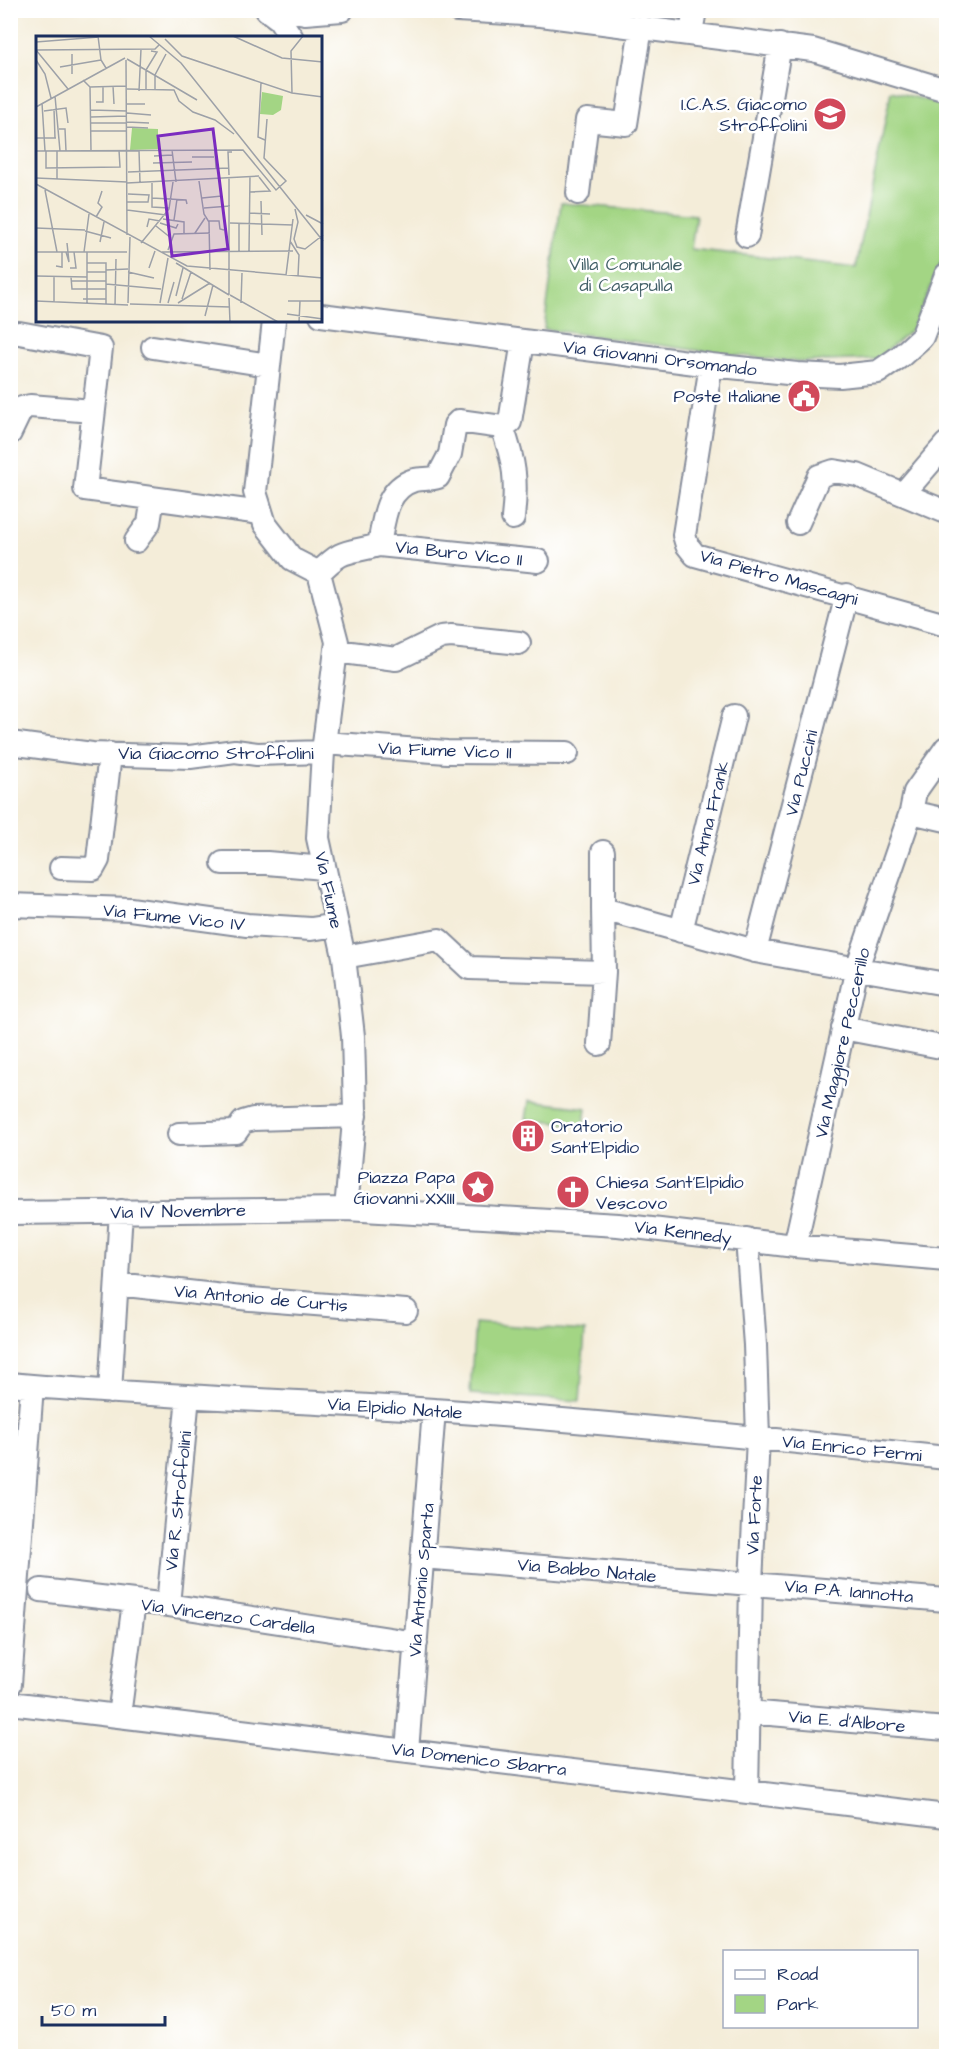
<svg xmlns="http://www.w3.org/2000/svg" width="957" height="2067" font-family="'Architects Daughter',sans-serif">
  <rect width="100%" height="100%" fill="#fff"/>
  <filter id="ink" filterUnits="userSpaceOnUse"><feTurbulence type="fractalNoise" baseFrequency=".0167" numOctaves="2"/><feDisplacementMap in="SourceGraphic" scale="12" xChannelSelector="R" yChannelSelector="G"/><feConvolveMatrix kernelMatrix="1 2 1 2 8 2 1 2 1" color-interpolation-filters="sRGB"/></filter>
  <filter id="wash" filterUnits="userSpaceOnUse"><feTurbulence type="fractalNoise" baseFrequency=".008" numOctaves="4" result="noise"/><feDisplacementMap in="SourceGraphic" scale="24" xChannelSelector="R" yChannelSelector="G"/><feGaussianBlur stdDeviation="1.35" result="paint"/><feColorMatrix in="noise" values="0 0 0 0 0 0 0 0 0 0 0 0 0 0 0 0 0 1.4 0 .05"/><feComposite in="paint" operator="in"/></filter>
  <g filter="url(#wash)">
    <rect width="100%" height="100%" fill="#f4edd9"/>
    <path fill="#a3d584" stroke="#5f8271" stroke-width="1.5" d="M891,91L946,105V253L912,329L877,359L799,362L716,353L544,329L561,203L696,215L691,249L856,268Z
      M529,1101L586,1108L584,1126L526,1119Z
      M475,1323L585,1331L580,1401L470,1394Z"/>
  </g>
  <g filter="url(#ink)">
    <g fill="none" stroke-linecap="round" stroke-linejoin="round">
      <g stroke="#888e9c" stroke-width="26">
        <path id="minor" d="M267,10L279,19L292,38
          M288,10L305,13L342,10
          M457,10L541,15L813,50L946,90
          M691,33L695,10
          M578,193L587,120L626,124L641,27
          M747,236L780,45
          M321,315L711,365L797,374L840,376L878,372L901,356L922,337L946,275
          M274,321L255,492L265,524L286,551L292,559L319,573
          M19,333L101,348L85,489L261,513
          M153,347L269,365
          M711,365L684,535L687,545L695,555L946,625
          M502,427C515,463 517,481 513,518
          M10,433L22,408L30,406L93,411
          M903,494L946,444
          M798,523L819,476L834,471L857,475L946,512
          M136,541L149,523L153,498
          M379,545L538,561
          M319,573L337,642L323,752L318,838L344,957L353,1036L355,1110L346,1209
          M319,573C344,547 347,554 379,545C384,520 385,489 414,480C422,478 430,480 438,477L450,454L455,425L459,421L502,427L510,422L523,341
          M336,651L396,659L441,637L451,636L519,643
          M10,743L92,754L190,757L235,751L257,754L323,752
          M324,743L447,752L567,753
          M911,812L946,820
          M603,852V909L755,951L946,984
          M223,863H267L324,868
          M61,868L93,869L98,860L110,754
          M10,905L130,909L247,925L311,929L337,925
          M681,931L734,716
          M755,951L847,595
          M344,957L439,940L469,968L604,972
          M843,1028L946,1048
          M599,1044L604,972L603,909
          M179,1134L236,1132L243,1122L253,1119L355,1116
          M10,1213L346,1209L618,1225L795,1246L946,1259
          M795,1246L857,968L911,812L915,792L946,748
          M117,1284L250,1299L406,1311
          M10,1384C152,1397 293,1400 434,1410C605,1422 776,1439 946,1458
          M110,1392L121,1211
          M422,1557L946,1600
          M41,1590L168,1605L416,1643
          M168,1605L188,1396
          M10,1684L32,1386
          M10,1703L946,1816
          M748,1712L946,1729
          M119,1716L134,1602
          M407,1751L434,1410
          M747,1792L751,1583L758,1438L755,1345L747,1239"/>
      </g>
      <use href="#minor" stroke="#fff" stroke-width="22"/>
    </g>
  </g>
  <defs>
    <g id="school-disc" transform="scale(1.725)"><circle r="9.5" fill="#d1495b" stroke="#fff"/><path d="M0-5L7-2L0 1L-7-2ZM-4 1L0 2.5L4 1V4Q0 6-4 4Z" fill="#fff"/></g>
    <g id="civic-disc" transform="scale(1.725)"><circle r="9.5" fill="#d1495b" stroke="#fff"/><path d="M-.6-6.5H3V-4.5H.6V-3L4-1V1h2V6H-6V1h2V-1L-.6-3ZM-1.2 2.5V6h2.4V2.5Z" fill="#fff"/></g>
    <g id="building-disc" transform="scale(1.725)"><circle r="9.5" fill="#d1495b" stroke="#fff"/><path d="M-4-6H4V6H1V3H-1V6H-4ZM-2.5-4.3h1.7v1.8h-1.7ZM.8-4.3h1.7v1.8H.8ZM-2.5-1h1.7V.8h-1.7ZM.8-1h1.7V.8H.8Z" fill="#fff"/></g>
    <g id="sight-disc" transform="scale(1.725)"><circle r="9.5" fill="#d1495b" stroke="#fff"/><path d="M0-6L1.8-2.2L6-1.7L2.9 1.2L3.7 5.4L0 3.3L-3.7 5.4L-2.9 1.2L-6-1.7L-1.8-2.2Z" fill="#fff"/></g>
    <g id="church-disc" transform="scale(1.725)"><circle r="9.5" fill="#d1495b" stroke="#fff"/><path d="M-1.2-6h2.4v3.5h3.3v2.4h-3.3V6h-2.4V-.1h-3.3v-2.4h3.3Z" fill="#fff"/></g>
  </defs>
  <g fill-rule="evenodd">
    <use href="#school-disc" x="830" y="114"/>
    <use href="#civic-disc" x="804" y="396"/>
    <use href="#building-disc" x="528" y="1136"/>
    <use href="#sight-disc" x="478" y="1187"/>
    <use href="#church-disc" x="573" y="1192"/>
  </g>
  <g text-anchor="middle" stroke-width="5" stroke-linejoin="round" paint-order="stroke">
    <g font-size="18" fill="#1b2f5e" stroke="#fff" text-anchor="end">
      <text x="807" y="110">I.C.A.S. Giacomo<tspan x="807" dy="21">Stroffolini</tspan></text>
      <text x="781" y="402">Poste Italiane</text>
      <text x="551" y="1132" text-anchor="start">Oratorio<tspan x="551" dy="21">Sant'Elpidio</tspan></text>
      <text x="455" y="1183">Piazza Papa<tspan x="455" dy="21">Giovanni XXIII</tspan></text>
      <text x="596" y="1188" text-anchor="start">Chiesa Sant'Elpidio<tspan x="596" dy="21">Vescovo</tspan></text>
    </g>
    <g font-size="18" fill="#446169" stroke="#fff">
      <text x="626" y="270">Villa Comunale<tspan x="626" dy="21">di Casapulla</tspan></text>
    </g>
    <g font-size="18" fill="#1b2f5e" stroke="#fff">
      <text transform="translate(660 358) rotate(7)" y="6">Via Giovanni Orsomando</text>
      <text transform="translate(459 553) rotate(6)" y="6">Via Buro Vico II</text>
      <text transform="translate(779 577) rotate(16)" y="6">Via Pietro Mascagni</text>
      <text transform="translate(445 750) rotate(2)" y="6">Via Fiume Vico II</text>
      <text x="216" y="759">Via Giacomo Stroffolini</text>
      <text transform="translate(801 773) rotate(-76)" y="6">Via Puccini</text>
      <text transform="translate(708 823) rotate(-76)" y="6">Via Anna Frank</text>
      <text transform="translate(329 890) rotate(78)" y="6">Via Fiume</text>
      <text transform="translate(174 917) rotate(6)" y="6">Via Fiume Vico IV</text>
      <text transform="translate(842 1043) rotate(-77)" y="6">Via Maggiore Peccerillo</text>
      <text transform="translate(178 1211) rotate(-1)" y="6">Via IV Novembre</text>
      <text transform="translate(683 1232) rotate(7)" y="6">Via Kennedy</text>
      <text transform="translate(261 1298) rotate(5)" y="6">Via Antonio de Curtis</text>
      <text transform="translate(395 1408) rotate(4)" y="6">Via Elpidio Natale</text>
      <text transform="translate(852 1448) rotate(6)" y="6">Via Enrico Fermi</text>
      <text transform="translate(178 1501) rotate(-84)" y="6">Via R. Stroffolini</text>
      <text transform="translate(754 1515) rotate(-87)" y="6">Via Forte</text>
      <text transform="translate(587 1570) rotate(5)" y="6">Via Babbo Natale</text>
      <text transform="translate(421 1580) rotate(-85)" y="6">Via Antonio Sparta</text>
      <text transform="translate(849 1591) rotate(5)" y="6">Via P.A. Iannotta</text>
      <text transform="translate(228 1616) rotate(8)" y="6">Via Vincenzo Cardella</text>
      <text transform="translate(847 1721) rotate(5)" y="6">Via E. d'Albore</text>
      <text transform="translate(479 1759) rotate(7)" y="6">Via Domenico Sbarra</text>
    </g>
  </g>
  <g transform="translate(36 36)">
    <rect width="286" height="286" fill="#f4edd9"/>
    <path d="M226,56L247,60L245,74L237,79L224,78ZM96,92L122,93V113L94,114Z" fill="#a3d584"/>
    <path fill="none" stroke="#9da1a8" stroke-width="1.5" d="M62,0L65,24L70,32M113,0L145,27L287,205M197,0L246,22L287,26M129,3L146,20L256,57L287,61M0,6L63,1M0,14L119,13L123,9M0,14L32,53M91,23L161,64M0,24L9,38L15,62M90,24L91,199M24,31L65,24M36,38V18M47,44L54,51L55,115M225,47L222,101L229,104M77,50L78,68M54,51L90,50M91,53L138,54L143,65L157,76L179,84L198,98M110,54V34L121,16L115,15M119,54V39L130,18M103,55L105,13M256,57L255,15L267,0M19,60L24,115M60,66H67V50M6,67L9,115M91,68H109M0,71L89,22M18,73L19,102M54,74L91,75M8,75L30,72L32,87M91,77L115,79M55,81L91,80M91,86L113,87M55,87H91M91,91L112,92M23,93H29L30,115M55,95H91M0,102H20M103,114L104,147M136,114L140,146M179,114L180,133M0,115L207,114L240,154L250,145L228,122L231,83M10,115V132L84,131L83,114M118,120L136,119M156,121H178M117,127L156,126M92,136L193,132M193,139L192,116H196M193,141V259M0,142L91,146M21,143V115M163,145L168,178L173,186L174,234M91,147L223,140M116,147V171L133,172M0,148L151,230L287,242M9,154L21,216M214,156L234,155L223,141M116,162L150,164L151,168M166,162L186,160M225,165L226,199M91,166H112L113,159L92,158M168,172L194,170M259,173L262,186L258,203L261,211L269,213L287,199M91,174L130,179M213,177L234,178M270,179L287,188M60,181L66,171L62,167L66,155M127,183L148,186V197M138,184L141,163M173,185H183L184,193L188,194M124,187L140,192L142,188M194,187L257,189M203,188V215M120,190L135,202M111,191L113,183L124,185M0,192L49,194M49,195L75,202M159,197L169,182M254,205L263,219L262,240M64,206L68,186M105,207L133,173L137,146M132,214L138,198L174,197M213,215L214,140M0,216H91M30,216L33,226L31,207M48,216L53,178M126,216L257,215M51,227H70V269M140,227L193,259M20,230L26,231V216M34,232H40L38,216M113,232L119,215M70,234L92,233M51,236H70M92,236L118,242M250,239L257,183M0,240L51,241M18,241V266M35,241L36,253H70M35,245H70M70,248L125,253M194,259L242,286M140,260L147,232M193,262L194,286M47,263H70M146,263L155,236M0,265L92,269M252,265H287M92,267L94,201M124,267L132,222M132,267L138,246M142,267L174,247M205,267L206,237M51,268V216M94,268L194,271M79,269L80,223M251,278L287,283M169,280L177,249M263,286L264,265"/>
    <path fill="#7b2cbf" fill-opacity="0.15" stroke="#7b2cbf" stroke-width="3" d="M177,93L192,213L136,220L122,100Z"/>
    <rect width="286" height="286" fill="none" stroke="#1b2f5e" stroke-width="3"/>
  </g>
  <rect width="957" height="2067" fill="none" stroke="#fff" stroke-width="36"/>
  <rect x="723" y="1950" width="195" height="78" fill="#ffffff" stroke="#a4acbf" stroke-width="1.5"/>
  <rect x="735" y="1970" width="30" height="9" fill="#ffffff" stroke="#a4acbf" stroke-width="1.5"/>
  <text x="777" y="1980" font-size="18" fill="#1b2f5e">Road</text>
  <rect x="735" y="1995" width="30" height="18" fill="#a3d584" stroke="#a4acbf" stroke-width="1.5"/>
  <text x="777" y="2010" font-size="18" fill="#1b2f5e">Park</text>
  <path d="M42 2016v9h123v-9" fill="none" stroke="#1b2f5e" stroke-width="3"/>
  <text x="51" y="2016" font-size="18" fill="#1b2f5e" stroke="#ffffff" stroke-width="4.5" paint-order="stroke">50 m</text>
</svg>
